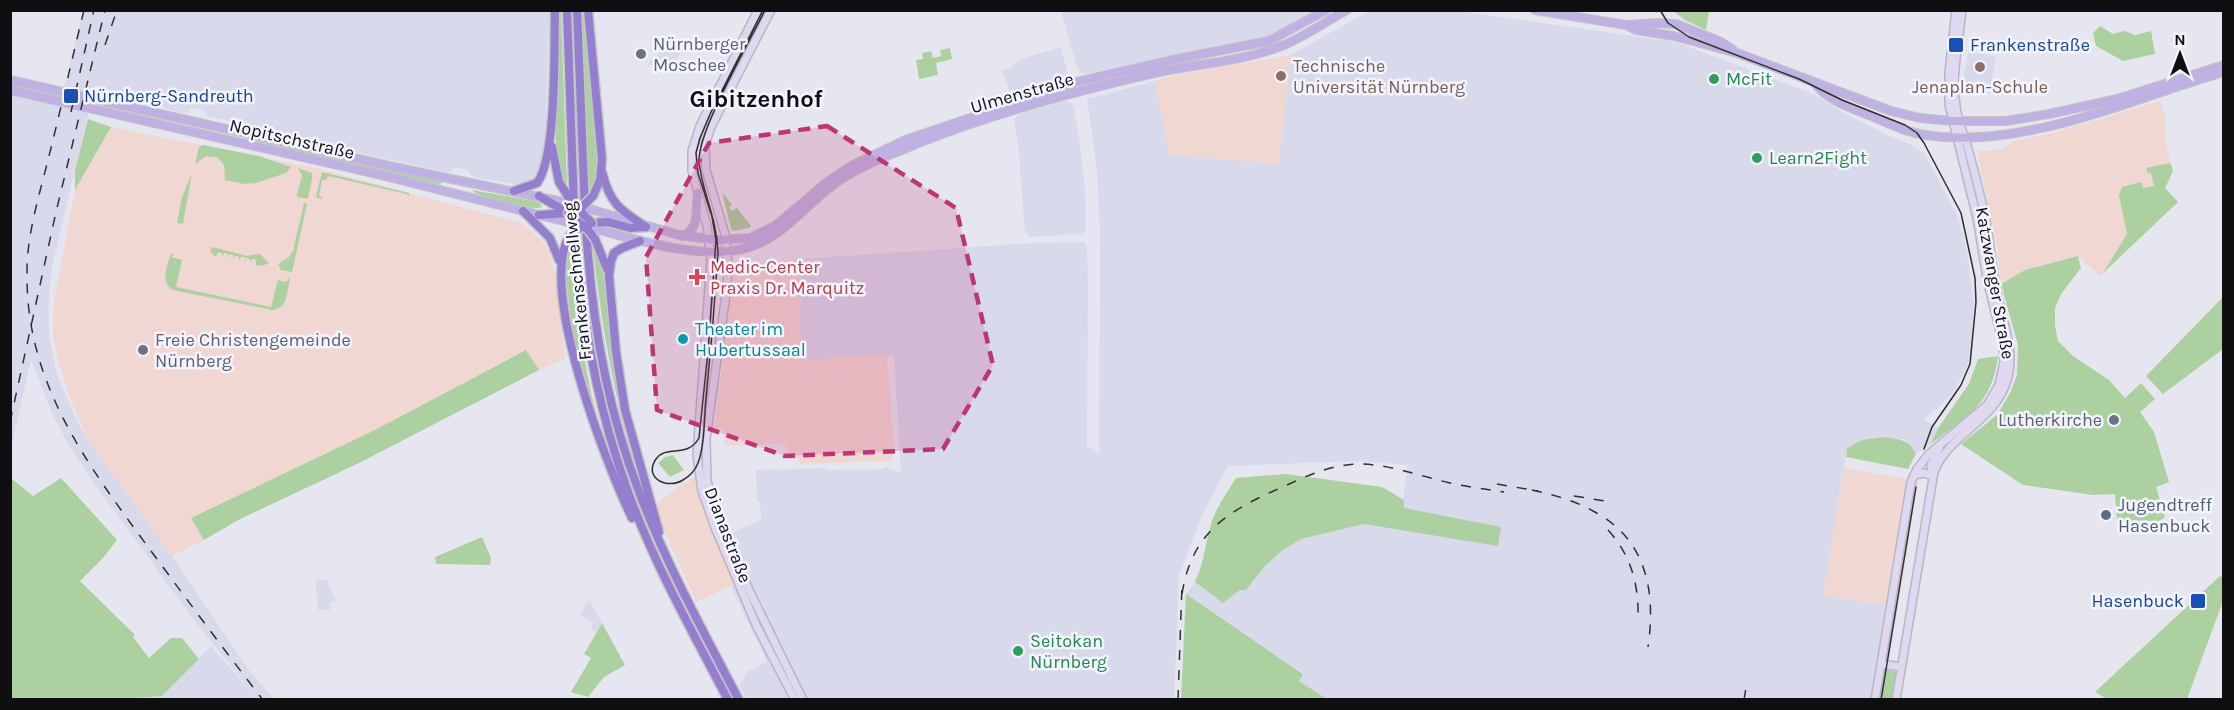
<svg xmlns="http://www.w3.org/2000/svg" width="2234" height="710" font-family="Karla,sans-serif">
  <rect width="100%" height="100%" fill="#e6e6f0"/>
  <path fill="#f1d7d2" d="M1291,55L1279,164L1168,155L1155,81L1170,76Z
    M2160,101L2166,118V143L2173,171L2165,188L2178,202L2100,276L2078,256L2025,270L2001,284L1997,248L1977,151L2000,150L2015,141L2053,133Z
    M111,127L320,169L520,223L536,235L547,247L557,278L565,359L539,370L525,350L375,430L191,518L204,540L172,556L88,440L70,398L58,361L53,334L54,302L75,190Z
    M800,259L801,359L887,355L894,452L890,461L800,464L799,459H787L786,444L724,446L725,429L714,428L723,363H721L723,349L721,346L731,292L733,269L739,264Z
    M1844,468L1918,481L1898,607L1823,596Z
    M696,476L707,517L735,584L696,602L654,507L671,492Z"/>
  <path fill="#d8d9ea" d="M1063,10L1320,11L1270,38L1085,74L1078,70L1062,15Z
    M83,11H549L545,147L542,167L534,181L522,185L472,177L467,169L455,168L451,172H445L315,143L285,134L208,116L203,110L191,108L188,112L181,113L95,85L53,262L49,293V337L57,375L76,419L88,440L172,556L249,670L274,699H105L162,696L211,646L256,697L197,624L96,486L70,447L52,414L31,359L11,448V90L61,101Z
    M1369,11H1457L1676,42L1818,96L1844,113L1889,136L1906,142L1924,153L1957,214L1965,242L1974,302L1971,349L1967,366L1954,392L1938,408L1924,419L1938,428L1931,444L1916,454L1913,448L1904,439L1883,437L1862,440L1847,448L1823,596L1898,607L1887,670L1883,669L1876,699H1327L1299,681L1303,673L1186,594L1195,582L1223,603L1240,590H1246L1264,567L1280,552L1301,539L1364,524L1498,545L1500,527L1403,508L1407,465L1360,461L1228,466L1202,515L1179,576L1174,699H746L739,686L747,672L767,662L731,587L749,579L728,534L761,520L760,502H757L756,470L826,468L829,470L882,469L885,467L901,472L894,355L801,359L800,259L1033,243L1084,242L1087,249L1088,282L1087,448H1093L1099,455L1100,236L1097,170L1087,99L1155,81L1169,155L1279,164L1291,55Z
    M675,42L682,48L670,74L648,64L652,58Z
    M1061,47L1068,75L1065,82L1013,99L1002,71L1011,68L1018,60Z
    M1968,52L1996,56L1991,86H1965L1964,75Z
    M1065,101L1070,102L1073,106L1079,137L1085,190L1086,230L1081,234L1030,237L1025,232L1019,152L1014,119L1019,114Z
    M326,580L336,601L330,602V610H318L316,581Z
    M590,601L602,623L597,632L591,629L593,623L580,615L587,602Z"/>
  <path fill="#acd0a0" d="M558,11H561L567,188C548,160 557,49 558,11Z
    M570,11H574L580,195H577Z
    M582,11H585L598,163L595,184L594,183L589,191Z
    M1673,11H1709L1706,30L1685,20Z
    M2100,26L2113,34L2125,31L2135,35L2151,31L2155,54L2123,61L2096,46L2093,33Z
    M950,48L952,59L936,63L938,75L919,79L916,60L923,59L922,53L931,51L933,58L941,56L940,50Z
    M88,119L111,127L75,190V170Z
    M245,139L286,146L441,181V185Z
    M203,145L259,156L291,167L286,173L256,183L244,184L225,180L224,165L217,157L206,156L195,164L199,147Z
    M2170,163L2173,171L2165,188L2178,202L2103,273L2127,234L2119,195L2122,187L2141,182L2143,188L2154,186L2151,173H2148L2146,168Z
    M298,168L312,173V179L308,199L298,197L297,195L302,176Z
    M322,172L409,193V197L407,194L328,176L326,180H322L319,196L322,197V199L317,198L316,196Z
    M192,173L183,224L177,223L182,197Z
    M472,190L534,201L540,203L542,207C530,212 488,198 475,193Z
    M722,192L732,205L729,207L732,211L737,208L751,226L749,228L733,231L731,229Z
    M304,203L307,204L292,272L281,270L278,264L288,258L293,251Z
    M579,237H583L620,448L735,699H731L673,589L639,513L616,449L594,360Z
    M570,245L583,351L591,393L610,464L574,346L564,263Z
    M212,247L247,256L260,254L269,263L262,266L256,265V260L252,259L251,263L250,259L246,258L245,262V257H241L239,260L238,256H235L234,259L233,255L229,254L228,258V254L224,253L222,257V253L218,252L216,256H214L210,251Z
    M593,247L605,279L618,393L631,452C611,381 601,320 593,247Z
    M173,253L172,257L182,260L176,287L271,307L278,280L287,282L288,278L290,280C287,293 287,309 272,310L173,290C160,282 167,268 170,255Z
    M2078,256L2081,268L2061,294L2055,308V326L2058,341L2073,356L2109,380L2125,398L2141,383L2155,399L2140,412L2154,432L2169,482L2156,487L2165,517L2159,521L2117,520L2115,494L2093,495L2023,485L1961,444L1998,414L2011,391L2017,375L2018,345L2001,284L2025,270Z
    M2223,297V349L2163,394L2146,376Z
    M526,350L539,370L357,464L240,519L204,540L191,518L375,430Z
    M1998,356C1992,405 1967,416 1931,444L1938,428L1969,384L1978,359Z
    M1883,437C1899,439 1909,439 1916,454L1908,469L1846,457L1847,448L1862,440Z
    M673,455L684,470L670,477L658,463L665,457Z
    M1286,474L1382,487L1404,500V508L1501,527L1498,546L1364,524L1301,539L1280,552L1264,567L1246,590H1240L1223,603L1195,582C1205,560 1204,549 1210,528C1214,510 1227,493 1236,478Z
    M11,478L33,496L61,478L117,540L103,558L80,581L135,635L133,637L149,658L171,638H182L199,659L162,696L105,700L11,699Z
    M482,537L491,558L490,565L436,564L435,557Z
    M2220,576L2223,577V601L2187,699H2107L2095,692Z
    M1186,594L1303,674L1299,681L1327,699H1181Z
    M602,623L625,665L604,677L588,697L571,692L591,658L584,654Z
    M1882,669L1898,672L1894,699L1878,700Z"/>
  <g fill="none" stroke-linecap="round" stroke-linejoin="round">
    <g stroke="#b7b7c1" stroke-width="10">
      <path id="secondary" d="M758,10L700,126L692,151V171L707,226L711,259L697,455L702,491L716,530L757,627L795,700
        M771,10L711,127L705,145L706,170L725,234L728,264L727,287L706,439L707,481L716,512L750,592L803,700
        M1932,474L1931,465L1939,448
        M1914,475L1924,473L1933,476
        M1881,664L1901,667
        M1875,700L1911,482L1917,469L1929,454L1987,405L1999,385L2004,362L2003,344L1987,279L1977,218L1949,105V72L1956,10
        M1896,700L1934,472C1950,432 1997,421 2008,377C2015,348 2002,321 1997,292C1991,264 1990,235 1983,207C1978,186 1973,166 1967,145C1963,132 1957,119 1956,106C1951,75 1959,41 1962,10"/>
    </g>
    <g stroke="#c5c5c6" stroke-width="10">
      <path id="primary" d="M1535,10L1626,25L1657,23L1676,24L1721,42L1733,50
        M1626,25L1636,30L1674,36L1737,53L1891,111L1920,118L1952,121H2006L2049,114L2117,99L2224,65
        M10,80L403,169L573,204
        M1815,83C1826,100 1851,108 1869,115C1888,123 1905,132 1925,135C2023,150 2131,99 2224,72
        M10,90L381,175L567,222
        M593,210L679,235L718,240L750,238L775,226L826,183L851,166L905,140L1076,82L1172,60L1269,41L1326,10
        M595,229C639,240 696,259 742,249C781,241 806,203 837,182C863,164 895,153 924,141C999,111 1080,90 1159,72C1198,64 1241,61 1279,47C1303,38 1324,22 1347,10
        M682,236C701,229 695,209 698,193"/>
    </g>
    <g stroke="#c5c5c6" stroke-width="11">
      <path id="highway" d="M567,10L574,209
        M577,10L585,210
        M588,10L602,159L600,180L593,196
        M552,147L559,182L573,204
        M602,172C610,204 620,210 646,227
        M514,191L537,183C557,157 554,47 555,10
        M539,196L568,213
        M523,211L550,238L559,260
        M539,215L568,213
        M592,223L608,222L630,228L646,227
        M575,225C581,315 596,404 627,489C653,562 692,631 728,700
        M586,226C591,316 606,405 638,489C665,562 703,631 739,700
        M570,235C537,286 606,464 632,518
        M595,239L607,269
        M640,241L622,248L614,253L611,261L609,276L616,352L625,410L659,532"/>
    </g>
    <use href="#secondary" stroke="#dfd8f0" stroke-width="7"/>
    <use href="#primary" stroke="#bfb2e2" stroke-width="8"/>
    <use href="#highway" stroke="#947ece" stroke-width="8"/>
    <path stroke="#2f2f33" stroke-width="1.5" d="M763,10L711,112L700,138L696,153L698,173L712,217L716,240L708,351L699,438C687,459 667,444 656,459C643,478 667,490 683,480C690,476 695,471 698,463C705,444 704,419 706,399C711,350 715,301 718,252C717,218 702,192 699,162C697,132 750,41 765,10
      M1660,10L1668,23L1689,37L1799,79L1842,100L1905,125L1917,133L1924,143L1961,213L1975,278L1976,302L1970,364L1961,385L1932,427L1924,449
      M1881,700L1916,487"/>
    <path stroke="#2f2f33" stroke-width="1.5" stroke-dasharray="10 10" stroke-linecap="butt" d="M84,10C72,59 61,108 49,156C40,193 27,233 27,271C25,384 88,465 151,551C188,601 225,651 263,700
      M105,45L117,10
      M71,112L94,10
      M10,422L56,212L105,10
      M1497,484L1538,491
      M1532,490C1553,495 1574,500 1593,511C1647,539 1656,592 1648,647
      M1574,496L1605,501
      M1608,530C1631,555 1639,585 1638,618
      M1182,594C1192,529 1232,509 1287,485C1311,474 1334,464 1361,464C1392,465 1420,476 1450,483C1468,487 1486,489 1504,492
      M2223,629H2224
      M1178,700L1182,585
      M1744,700L1746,688"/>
    <g stroke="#c5c5c6" stroke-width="10" stroke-linecap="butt">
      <path id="primary-bridge" d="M577,206L593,210
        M567,222L595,229"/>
    </g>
    <g stroke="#c5c5c6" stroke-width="11" stroke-linecap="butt">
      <path id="highway-bridge" d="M582,207L593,196
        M577,209L568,213L588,230L595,239
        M570,235L575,230L592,223L573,204"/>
    </g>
    <use href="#primary-bridge" stroke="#bfb2e2" stroke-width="8"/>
    <use href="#highway-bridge" stroke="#947ece" stroke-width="8"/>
  </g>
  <path fill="#bc3575" fill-opacity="0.2" stroke="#bc3575" stroke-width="4.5" stroke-dasharray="12 8" stroke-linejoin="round" d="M827,126L956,208L993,365L943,449L785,456L657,410L646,257L709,143Z"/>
  <g fill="#1a4fb4" stroke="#f3f4fe" stroke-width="2">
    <rect x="1948" y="37" width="16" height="16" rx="3"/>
    <rect x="63" y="88" width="16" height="16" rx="3"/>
    <rect x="2190" y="593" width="16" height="16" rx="3"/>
  </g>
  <g fill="#6b7280" stroke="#f3f4fe" stroke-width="2">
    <circle cx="641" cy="54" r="6"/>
    <circle cx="143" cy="350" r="6"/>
    <circle cx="2114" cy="420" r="6"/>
  </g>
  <g fill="#8d6e63" stroke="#f3f4fe" stroke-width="2">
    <circle cx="1980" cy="67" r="6"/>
    <circle cx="1281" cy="76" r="6"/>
  </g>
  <g fill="#2e9e5b" stroke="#f3f4fe" stroke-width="2">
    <circle cx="1714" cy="79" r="6"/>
    <circle cx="1757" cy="158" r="6"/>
    <circle cx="1018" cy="651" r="6"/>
  </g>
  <path fill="#e0444e" stroke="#f3f4fe" stroke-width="2" d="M694 268h6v6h6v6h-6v6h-6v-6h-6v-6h6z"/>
  <circle fill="#0f9aa8" stroke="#f3f4fe" stroke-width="2" cx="683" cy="339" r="6"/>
  <circle fill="#5c6f8a" stroke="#f3f4fe" stroke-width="2" cx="2106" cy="515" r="6"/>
  <g text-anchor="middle" stroke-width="5" stroke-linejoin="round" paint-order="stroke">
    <g font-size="18" fill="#5b616d" stroke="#f3f4fe" text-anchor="start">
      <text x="653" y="50">Nürnberger<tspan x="653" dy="21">Moschee</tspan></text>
      <text x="155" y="346">Freie Christengemeinde<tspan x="155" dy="21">Nürnberg</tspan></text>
      <text x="2102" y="426" text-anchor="end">Lutherkirche</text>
    </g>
    <g font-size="18" fill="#164399" stroke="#f3f4fe" text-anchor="start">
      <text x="1970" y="51">Frankenstraße</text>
      <text x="84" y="102">Nürnberg-Sandreuth</text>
      <text x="2184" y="607" text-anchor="end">Hasenbuck</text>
    </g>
    <g font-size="18" fill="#785e54" stroke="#f3f4fe" text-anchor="start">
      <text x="1293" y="72">Technische<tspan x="1293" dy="21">Universität Nürnberg</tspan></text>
      <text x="1980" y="93" text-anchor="middle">Jenaplan-Schule</text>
    </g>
    <g font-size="18" fill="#27864d" stroke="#f3f4fe" text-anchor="start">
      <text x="1726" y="85">McFit</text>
      <text x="1769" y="164">Learn2Fight</text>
      <text x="1030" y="647">Seitokan<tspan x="1030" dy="21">Nürnberg</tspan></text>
    </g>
    <g font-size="18" fill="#0f0f12" stroke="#f3f4fe">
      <text transform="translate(1022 93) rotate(-16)" y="6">Ulmenstraße</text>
      <text transform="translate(292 139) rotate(13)" y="6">Nopitschstraße</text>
      <text transform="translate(577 281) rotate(-96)" y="6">Frankenschnellweg</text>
      <text transform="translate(1995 283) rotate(80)" y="6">Katzwanger Straße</text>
      <text transform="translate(728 535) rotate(69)" y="6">Dianastraße</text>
    </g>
    <g font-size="18" fill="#be3a42" stroke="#f3f4fe" text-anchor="start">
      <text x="710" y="273">Medic-Center<tspan x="710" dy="21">Praxis Dr. Marquitz</tspan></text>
    </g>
    <g font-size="18" fill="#0d838f" stroke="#f3f4fe" text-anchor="start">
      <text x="695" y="335">Theater im<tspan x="695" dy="21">Hubertussaal</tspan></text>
    </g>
    <g font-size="18" fill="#4e5e75" stroke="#f3f4fe" text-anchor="start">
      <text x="2118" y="511">Jugendtreff<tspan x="2118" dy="21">Hasenbuck</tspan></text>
    </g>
    <g font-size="24" font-weight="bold" fill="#0f0f12" stroke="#f3f4fe">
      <text x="756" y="107">Gibitzenhof</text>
    </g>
  </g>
  <rect width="2234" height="710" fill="none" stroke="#0f0f12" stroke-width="24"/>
  <g transform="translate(2180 54)" stroke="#f3f4fe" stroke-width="4.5" paint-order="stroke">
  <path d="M0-4.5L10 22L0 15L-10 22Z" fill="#0f0f12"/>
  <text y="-9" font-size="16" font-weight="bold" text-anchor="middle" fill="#0f0f12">N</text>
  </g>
</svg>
